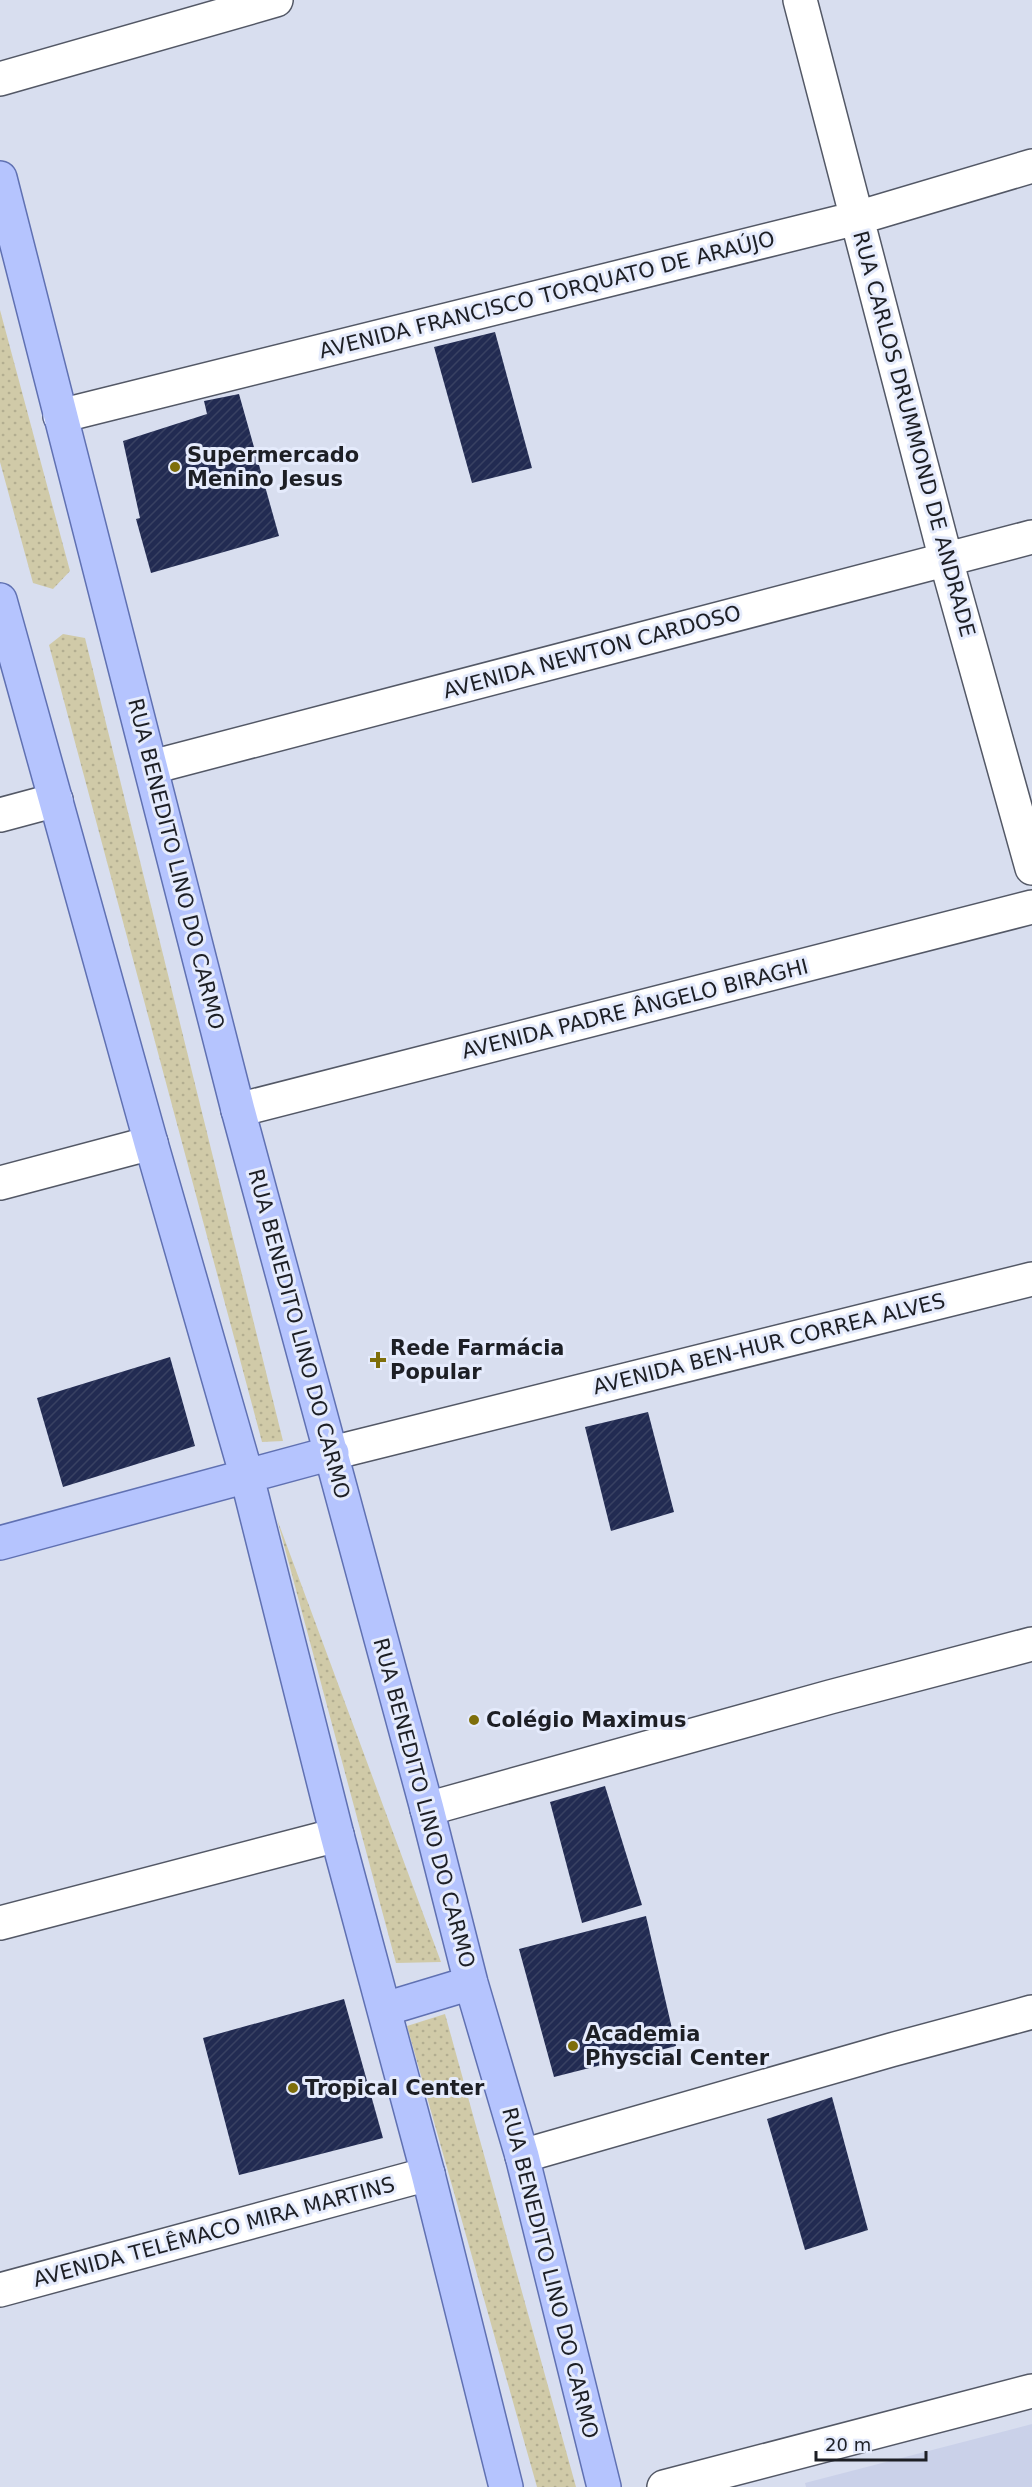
<svg xmlns="http://www.w3.org/2000/svg" width="1032" height="2487" font-family="'DejaVu Sans',sans-serif">
  <defs>
    <pattern id="grass-dots" width="8" height="8" patternUnits="userSpaceOnUse" patternTransform="scale(1.5)"><rect width="8" height="8" fill="#d0caa8"/><path d="M2 2h.1M6 6h.1" fill="none" stroke="#b2ad90" stroke-width="1.8" stroke-linecap="round"/></pattern>
    <pattern id="building-hatch" width="6" height="6" patternUnits="userSpaceOnUse" patternTransform="scale(1.5)"><rect width="6" height="6" fill="#222b52"/><path d="M-1 1l2-2M0 6l6-6M5 7l2-2" fill="none" stroke="#394162"/></pattern>
  </defs>
  <rect width="100%" height="100%" fill="#d8deef"/>
  <path fill="#cad1e9" d="M1032,2424V2487H806L805,2483Z"/>
  <path fill="url(#grass-dots)" d="M0,310L70,571L53,589L33,583L0,462Z
    M63,634L85,638L283,1441L262,1442L49,645Z
    M277,1519L441,1962L396,1963Z
    M445,2014L576,2487H537L407,2026Z"/>
  <path fill="url(#building-hatch)" d="M495,332L532,468L472,483L434,347Z
    M239,394L279,536L151,573L136,519L140,518L123,441L207,414L204,401Z
    M170,1357L195,1446L63,1487L37,1398Z
    M648,1412L674,1512L611,1531L585,1427Z
    M605,1786L642,1905L582,1923L550,1802Z
    M646,1916L676,2046L554,2077L519,1949Z
    M344,1999L383,2138L239,2175L203,2038Z
    M832,2097L868,2230L805,2250L767,2119Z"/>
  <g fill="none" stroke-linecap="round" stroke-linejoin="round">
    <g stroke="#535866" stroke-width="36">
      <path id="minor" d="M800,0L946,560L1032,868
        M0,79L276,0
        M60,416L857,218L1032,166
        M152,767L1032,537
        M0,815L56,800
        M238,1110L1032,907
        M0,1183L151,1143
        M332,1453L1032,1279
        M427,1809L830,1697L1032,1644
        M0,1923L337,1835
        M522,2156L891,2050L1032,2012
        M0,2290L428,2174
        M664,2487L1032,2391"/>
    </g>
    <g stroke="#6071b2" stroke-width="36">
      <path id="major" d="M0,178L238,1110L427,1809L471,1983L522,2156L604,2487
        M0,600L151,1143L247,1477L337,1835L428,2174L506,2487
        M0,1543L332,1453
        M385,2009L471,1983"/>
    </g>
    <use href="#minor" stroke="#fff" stroke-width="33"/>
    <use href="#major" stroke="#b5c4fe" stroke-width="33"/>
  </g>
  <g fill="#7e6e0a" stroke="#e5ebfc" stroke-width="2">
    <circle cx="175" cy="467" r="6"/>
    <path d="M375 1351h6v6h6v6h-6v6h-6v-6h-6v-6h6z"/>
    <circle cx="474" cy="1720" r="6"/>
    <circle cx="573" cy="2046" r="6"/>
    <circle cx="293" cy="2088" r="6"/>
  </g>
  <g text-anchor="middle" stroke-width="6" stroke-linejoin="round" paint-order="stroke">
    <g font-size="21" fill="#1d1f25" stroke="#e5ebfc">
      <text transform="translate(547 295) rotate(-14)" y="7">AVENIDA FRANCISCO TORQUATO DE ARAÚJO</text>
      <text transform="translate(914 434) rotate(75)" y="7">RUA CARLOS DRUMMOND DE ANDRADE</text>
      <text transform="translate(592 652) rotate(-15)" y="7">AVENIDA NEWTON CARDOSO</text>
      <text transform="translate(176 864) rotate(76)" y="7">RUA BENEDITO LINO DO CARMO</text>
      <text transform="translate(635 1009) rotate(-14)" y="7">AVENIDA PADRE ÂNGELO BIRAGHI</text>
      <text transform="translate(299 1334) rotate(75)" y="7">RUA BENEDITO LINO DO CARMO</text>
      <text transform="translate(769 1344) rotate(-14)" y="7">AVENIDA BEN-HUR CORREA ALVES</text>
      <text transform="translate(424 1803) rotate(75)" y="7">RUA BENEDITO LINO DO CARMO</text>
      <text transform="translate(214 2232) rotate(-15)" y="7">AVENIDA TELÊMACO MIRA MARTINS</text>
      <text transform="translate(550 2273) rotate(76)" y="7">RUA BENEDITO LINO DO CARMO</text>
    </g>
    <g font-size="21" font-weight="bold" fill="#1d1f25" stroke="#e5ebfc" text-anchor="start">
      <text x="187" y="462">Supermercado<tspan x="187" dy="24">Menino Jesus</tspan></text>
      <text x="390" y="1355">Rede Farmácia<tspan x="390" dy="24">Popular</tspan></text>
      <text x="486" y="1727">Colégio Maximus</text>
      <text x="585" y="2041">Academia<tspan x="585" dy="24">Physcial Center</tspan></text>
      <text x="305" y="2095">Tropical Center</text>
    </g>
  </g>
  <path d="M816 2451v9h110v-9" fill="none" stroke="#1d1f25" stroke-width="3"/>
  <text x="825" y="2451" font-size="18" fill="#1d1f25" stroke="#e5ebfc" stroke-width="4.5" paint-order="stroke">20 m</text>
</svg>
